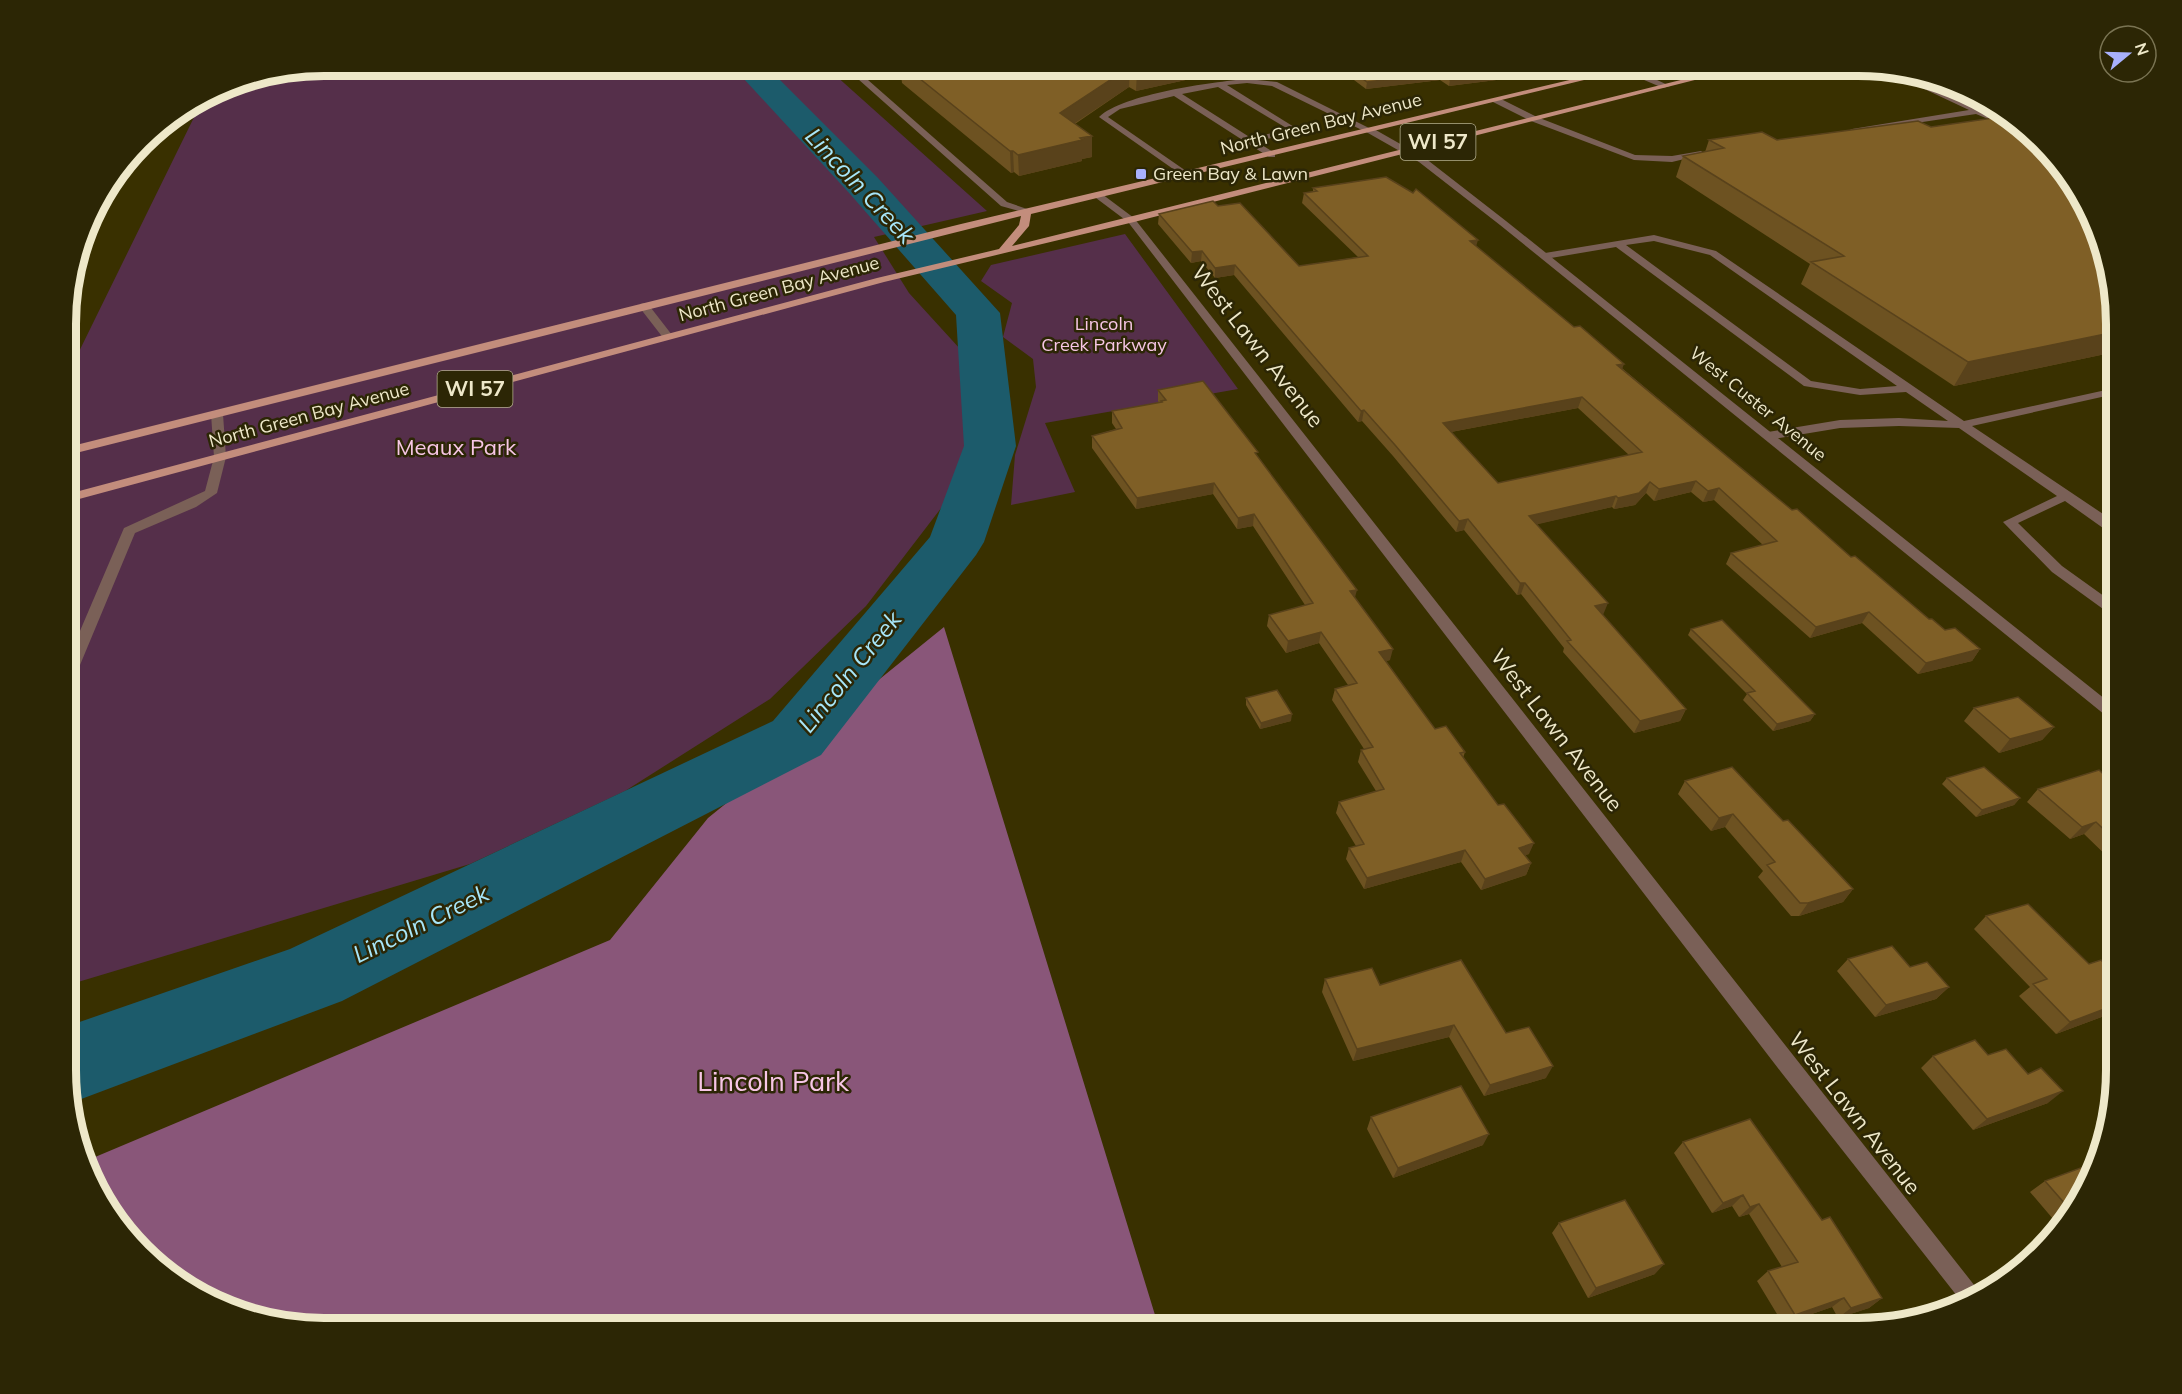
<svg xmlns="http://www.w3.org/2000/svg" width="2182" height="1394" font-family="Mulish,sans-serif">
  <rect width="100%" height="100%" fill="#393000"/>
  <path fill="#552f4a" d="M325,66H825L987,211L874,237L909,293L961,350L978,404L958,486L866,606L770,699L625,791L470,864L68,985V374L202,101L226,86Z
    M1125,234L1238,389L1045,423L1075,492L1011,505L1015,455L1036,387L1033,359L1003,337L1012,303L981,281L991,265Z"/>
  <path fill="#895679" d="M944,627L1159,1328H324L242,1314L181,1285L101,1199L88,1160L610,940L708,818Z"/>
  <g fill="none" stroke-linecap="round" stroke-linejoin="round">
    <path fill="#1c5b6b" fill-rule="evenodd" d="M732,66H766L878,178L1000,313L1016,446L984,542L976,555L821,755L342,1001L68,1104V1026L290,949L773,721L930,537L964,446L956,315L850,194Z"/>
    <path fill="#7a6057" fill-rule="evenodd" d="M922,66H938L868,80L1007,202L1030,210V214L1001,206L858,79Z
      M1623,67H1629L1670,86L1663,88L1623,71Z
      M1886,71L1901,73L2016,126L2023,133L1976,114L1849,133L1848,131L1852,129L1969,110Z
      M1247,79L1277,82L1375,131L1368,133L1272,86L1247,83L1227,85L1299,130L1257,142L1275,153V157H1269L1174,96L1120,109L1108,117L1189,173V177L1186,178L1099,117C1123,94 1212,82 1247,79ZM1218,87L1288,129L1251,138L1182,94Z
      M1493,98H1499L1537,117L1635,155L1672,156L1701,151L1705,154L1672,162L1634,160L1531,121L1493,102Z
      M1654,235L1716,251L1964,421L2115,388V394L1972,426L2115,522V530L2103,528L2065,501L2018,523L2062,566L2115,604V616L2110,614L2052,572L2003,522L2057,496L1959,428L1899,426L1840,428L1768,440L1762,436L1768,432L1840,420L1899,418L1948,421L1906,392L1860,395L1804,386L1616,247L1545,259L1540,256L1545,253ZM1654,241L1710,255L1897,386L1860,389L1811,381L1626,245Z
      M644,303L648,304L672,335V339H664L640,308V304Z
      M217,411L223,414L226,457L217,493L196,507L135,533L75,677L68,682V659L124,528L205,491L214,457L211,414Z"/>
    <path fill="#7a6057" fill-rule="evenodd" d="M1368,129H1374L1425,158L1506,221L2115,707V720L2110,719L1500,225L1419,162L1368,133Z
      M1096,194H1102L1134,218L1982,1295L1961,1301L1781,1072L1128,222L1096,198Z"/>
    <path fill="#c38d7c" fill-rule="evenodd" d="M1629,66H1642L1031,214L1029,226L1012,246L1737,66H1750L1134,222L884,282L68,502V494L877,278L999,249L1019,225L1021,216L68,455V447L961,224Z"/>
  </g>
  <path fill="#6d5221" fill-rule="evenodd" d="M900,66H1200L1199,77L1136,91L1129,87L1075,124L1092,136V157L1082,159V161L1019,176L1014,172L1011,173L902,83Z
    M1284,66H1545L1520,70L1522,71L1520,77L1449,86L1440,80L1366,89L1342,71L1296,76Z
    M1709,140H1777L2115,308V352L1954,386L1801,284L1810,264L1676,177L1683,156L1705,152Z
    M1313,188L1476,246L1781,501L1929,619L1945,630L1980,649L1972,661L1918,674L1862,623L1810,638L1726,564L1731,553L1763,545L1714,500L1703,502L1691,492L1654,501L1646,493L1635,505L1614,509L1612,507L1537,524L1603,615L1686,709L1680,721L1634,733L1563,652L1564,648L1521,594L1517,595L1464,530L1456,532L1393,456L1362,421L1358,422L1234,275L1215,278L1201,261L1191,263L1158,224L1159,214L1218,206L1299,266L1358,257L1302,203L1304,193L1313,192ZM1578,408L1629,455L1498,483L1451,432Z
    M1158,390L1258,457L1355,598L1390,660L1386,661L1435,729L1465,752L1463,758L1529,854L1525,855L1531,863L1526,875L1481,890L1461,862L1364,889L1346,859L1349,848L1356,846L1336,813L1339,802L1376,791L1358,762L1361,750L1364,749L1332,700L1335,689L1348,685L1319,643L1286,653L1267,626L1269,615L1305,605L1253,526L1237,529L1213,494L1136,509L1092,448V436L1116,429L1112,423V411L1159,403L1158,401Z
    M1691,629L1815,714L1810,721L1773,731L1743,700L1747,694L1688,635Z
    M1246,698L1291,721L1260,729L1246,705Z
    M1974,708L2054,727L2042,740L1999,753L1964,721Z
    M1947,778L2020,798L2014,805L1976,817L1942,784Z
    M1685,781L1783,821L1853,889L1843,902L1799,916H1791L1758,877L1763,871L1725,827L1711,831L1678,794Z
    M2115,785V864L2084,834L2070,839L2027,802L2038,789Z
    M2115,903V919L2107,911Z
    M1986,916L2089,964L2115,1012L2056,1034L2019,996L2030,987L1974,929Z
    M1848,959L1910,967L1949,987L1936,999L1875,1017L1837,971Z
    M1325,979L1380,985L1506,1033L1546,1078L1484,1096L1449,1037L1353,1061L1322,992Z
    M1988,1055L2028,1074L2048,1103L1973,1130L1921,1068L1933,1056Z
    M2110,1114L2106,1133L2096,1122L2104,1116Z
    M1371,1117L1483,1145L1393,1178L1367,1129Z
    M1683,1142L1822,1220L1882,1298L1869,1308L1838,1318L1832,1307L1783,1324L1757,1281L1768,1271L1782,1267L1749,1214L1739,1217L1732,1206L1712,1213L1674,1153Z
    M2045,1181L2073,1213L2059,1226L2030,1192Z
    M1559,1223L1655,1274L1588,1298L1552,1233Z"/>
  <path fill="#59421b" d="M1162,66H1200L1199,77L1136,91L1137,71Z
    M1330,66H1343L1342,71L1296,76L1297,70Z
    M1512,66H1545L1511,71Z
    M1130,67L1129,87L1060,133V113Z
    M1522,71L1520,77L1449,86L1450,80Z
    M1441,73L1440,80L1366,89L1367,82Z
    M1092,136V157L1082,159V161L1019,176L1018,155Z
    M1010,151H1013L1014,172L1011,173Z
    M1478,240L1475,250L1470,241Z
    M1202,251L1201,261L1191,263L1192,252Z
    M1235,265L1234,275L1215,278V268Z
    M2115,332V352L1954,386L1968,362Z
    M1624,364L1620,375L1617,365Z
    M1582,397L1578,408L1440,434L1443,423Z
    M1364,410L1362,421L1358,422L1361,411Z
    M1696,481L1691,492L1654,501L1659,489Z
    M1650,482L1646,493L1635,505L1614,509L1618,498Z
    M1214,483L1213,494L1136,509L1137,498Z
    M1719,488L1714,500L1703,502L1708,491Z
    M1616,496L1612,507L1526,527L1529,516Z
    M1254,514L1253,526L1237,529L1238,518Z
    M1468,519L1464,530L1456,532L1459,521Z
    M1520,583H1525L1521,594L1517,595Z
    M1357,590L1354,601L1350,591Z
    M1608,603L1603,615L1595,606Z
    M1869,612L1862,623L1810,638L1816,627Z
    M1321,632L1319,643L1286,653L1288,641Z
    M1393,649L1390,660L1377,664L1379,652Z
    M1980,649L1972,661L1918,674L1926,663Z
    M1686,709L1680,721L1634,733L1640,721Z
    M1292,714L1291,721L1260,729L1261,723Z
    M1815,714L1810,721L1773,731L1777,724Z
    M2054,727L2042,740L1999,753L2010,739Z
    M2020,798L2014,805L1976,817L1982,810Z
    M1733,814L1725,827L1711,831L1719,818Z
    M2096,822L2084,834L2070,839L2082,827Z
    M1534,843L1529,854L1514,859L1519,848Z
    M1465,850L1461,862L1364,889L1367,878Z
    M1531,863L1526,875L1481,890L1485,879Z
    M1853,889L1843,902L1799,916L1808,903Z
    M1949,987L1936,999L1875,1017L1886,1005Z
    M2115,1005V1012L2056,1034L2070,1022Z
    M1454,1025L1449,1037L1353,1061L1357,1049Z
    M1553,1066L1546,1078L1484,1096L1490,1085Z
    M2063,1091L2048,1103L1973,1130L1987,1119Z
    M1489,1134L1483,1145L1393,1178L1398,1168Z
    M1743,1195L1732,1206L1712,1213L1723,1203Z
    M1759,1204L1749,1214L1739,1217L1750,1207Z
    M1664,1264L1655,1274L1588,1298L1596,1288Z
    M1844,1298L1832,1307L1783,1324L1795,1315Z
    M1882,1298L1869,1308L1838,1318L1851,1308Z"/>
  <path fill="#7f5f26" stroke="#59421b" stroke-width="1.5" fill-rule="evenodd" d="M904,66H1162L1137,71L1130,67L1060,113L1092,136L1080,138L1082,140L1018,155L1013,151H1010Z
    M1292,66H1330L1297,70Z
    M1345,66H1514L1522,71L1450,80L1441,73L1367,82Z
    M2007,116L2082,196L2115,308V332L1968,362L1811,262L1844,256L1683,156L1724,148L1709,140L1762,132L1777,140L1918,121L1931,127Z
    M1386,177L1413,193L1416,189L1478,240L1470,241L1574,327L1580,326L1624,364L1617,365L1781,501L1792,510L1797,509L1851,557L1855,556L1929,619H1932L1945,630L1955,628L1980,649L1926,663L1869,612L1816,627L1731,553L1777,541L1719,488L1708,491L1696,481L1659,489L1650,482L1639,493L1618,498L1616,496L1529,516L1608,603L1595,606L1686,709L1640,721L1567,641L1571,640L1525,583H1520L1468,519L1459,521L1395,445L1364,410L1361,411L1235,265L1215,268L1202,251L1192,252L1159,214L1213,201L1218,206L1240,203L1299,266L1368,256L1304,193L1317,191L1313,188ZM1582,397L1642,452L1498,483L1443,423Z
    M1203,381L1258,452L1255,453L1357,590L1350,591L1393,649L1379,652L1435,729L1446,726L1465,752L1460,753L1498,805L1504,804L1534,843L1519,848L1531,863L1485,879L1465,850L1367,878L1349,848L1364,844L1339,802L1384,789L1361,750L1373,747L1335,689L1357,683L1321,632L1288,641L1269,615L1313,603L1254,514L1238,518L1214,483L1137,498L1092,436L1122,428L1112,411L1162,402L1161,401L1166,400L1158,390Z
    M1722,620L1815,714L1777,724L1747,693L1755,691L1691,629Z
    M1277,690L1292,714L1261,723L1246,698Z
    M2018,697L2054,727L2010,739L1974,708Z
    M1732,767L1783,821L1788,820L1853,889L1808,903H1800L1767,865L1775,862L1733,814L1719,818L1685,781Z
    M1984,767L2020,798L1982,810L1947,778Z
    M2099,770L2115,785V840L2096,822L2082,827L2038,789Z
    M2028,904L2089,964L2101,960L2115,974V1005L2070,1022L2033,984L2047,979L1986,916Z
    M1892,946L1910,967L1927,962L1949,987L1886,1005L1848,959Z
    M1461,960L1506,1033L1529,1027L1553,1066L1490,1085L1454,1025L1357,1049L1325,979L1372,968L1380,985Z
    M1975,1040L1988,1055L2006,1049L2028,1074L2041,1068L2063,1091L1987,1119L1933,1056Z
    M1461,1086L1489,1134L1398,1168L1371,1117Z
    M2110,1114L2109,1121L2104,1116Z
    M1750,1119L1822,1220L1830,1217L1882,1298L1851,1308L1844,1298L1795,1315L1768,1271L1798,1262L1759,1204L1750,1207L1743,1195L1723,1203L1683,1142Z
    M2094,1163L2096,1165L2073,1213L2045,1181Z
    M1625,1200L1664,1264L1596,1288L1559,1223Z"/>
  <rect fill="#a8b0fc" stroke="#2c2605" stroke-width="2" x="1135" y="168" width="12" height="12" rx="3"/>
  <g text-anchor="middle" stroke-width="5" stroke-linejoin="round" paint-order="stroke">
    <g font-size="18" fill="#eee8c9" stroke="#2c2605">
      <text transform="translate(1321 124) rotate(-14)" y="6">North Green Bay Avenue</text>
      <text transform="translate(779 289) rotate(-15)" y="6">North Green Bay Avenue</text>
      <text transform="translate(1758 404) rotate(39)" y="6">West Custer Avenue</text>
      <text transform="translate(309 415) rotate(-15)" y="6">North Green Bay Avenue</text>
    </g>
    <g font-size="18" fill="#eee8c9" stroke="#2c2605" text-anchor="start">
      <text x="1153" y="180">Green Bay &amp; Lawn</text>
    </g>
    <g font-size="18" fill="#f7c6e6" stroke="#2c2605">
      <text x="1104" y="330">Lincoln<tspan x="1104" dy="21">Creek Parkway</tspan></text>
    </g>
    <g fill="#2c2605" stroke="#b4ae8e" stroke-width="1.5">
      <rect x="1400.5" y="124" width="75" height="36" rx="4.5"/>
      <rect x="437.5" y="371" width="75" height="36" rx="4.5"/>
    </g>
    <g font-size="21" font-weight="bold" fill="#eee8c9">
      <text x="1438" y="149">WI 57</text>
      <text x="475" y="396">WI 57</text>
    </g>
    <g font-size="22" fill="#eee8c9" stroke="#2c2605">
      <text transform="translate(1258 346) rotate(52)" y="8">West Lawn Avenue</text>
      <text transform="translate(1557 730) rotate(52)" y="8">West Lawn Avenue</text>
      <text transform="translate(1855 1113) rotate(52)" y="8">West Lawn Avenue</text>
    </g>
    <g font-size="22" fill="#f7c6e6" stroke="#2c2605">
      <text x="456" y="455">Meaux Park</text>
    </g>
    <g font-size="24" font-style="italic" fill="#a7e6f9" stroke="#2c2605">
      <text transform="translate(860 186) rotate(47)" y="8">Lincoln Creek</text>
      <text transform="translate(850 672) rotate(-51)" y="8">Lincoln Creek</text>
      <text transform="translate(421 924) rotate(-26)" y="8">Lincoln Creek</text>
    </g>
    <g font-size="27" fill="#f7c6e6" stroke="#2c2605">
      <text x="773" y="1091">Lincoln Park</text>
    </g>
  </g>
  <path d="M0 0H2182V1394H0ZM324 76H1858A248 248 0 0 1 2106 324V1070A248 248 0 0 1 1858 1318H324A248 248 0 0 1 76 1070V324A248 248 0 0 1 324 76Z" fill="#2c2605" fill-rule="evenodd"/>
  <path fill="none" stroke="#eee8c9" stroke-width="8" d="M324 76H1858A248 248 0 0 1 2106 324V1070A248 248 0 0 1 1858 1318H324A248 248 0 0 1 76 1070V324A248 248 0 0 1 324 76Z"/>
  <g transform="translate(2128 54) rotate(71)"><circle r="28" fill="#2c2605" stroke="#7a7453" stroke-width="1.5"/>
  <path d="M0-4.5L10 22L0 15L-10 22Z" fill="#a8b0fc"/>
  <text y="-9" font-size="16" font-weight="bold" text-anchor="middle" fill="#eee8c9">N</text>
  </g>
</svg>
